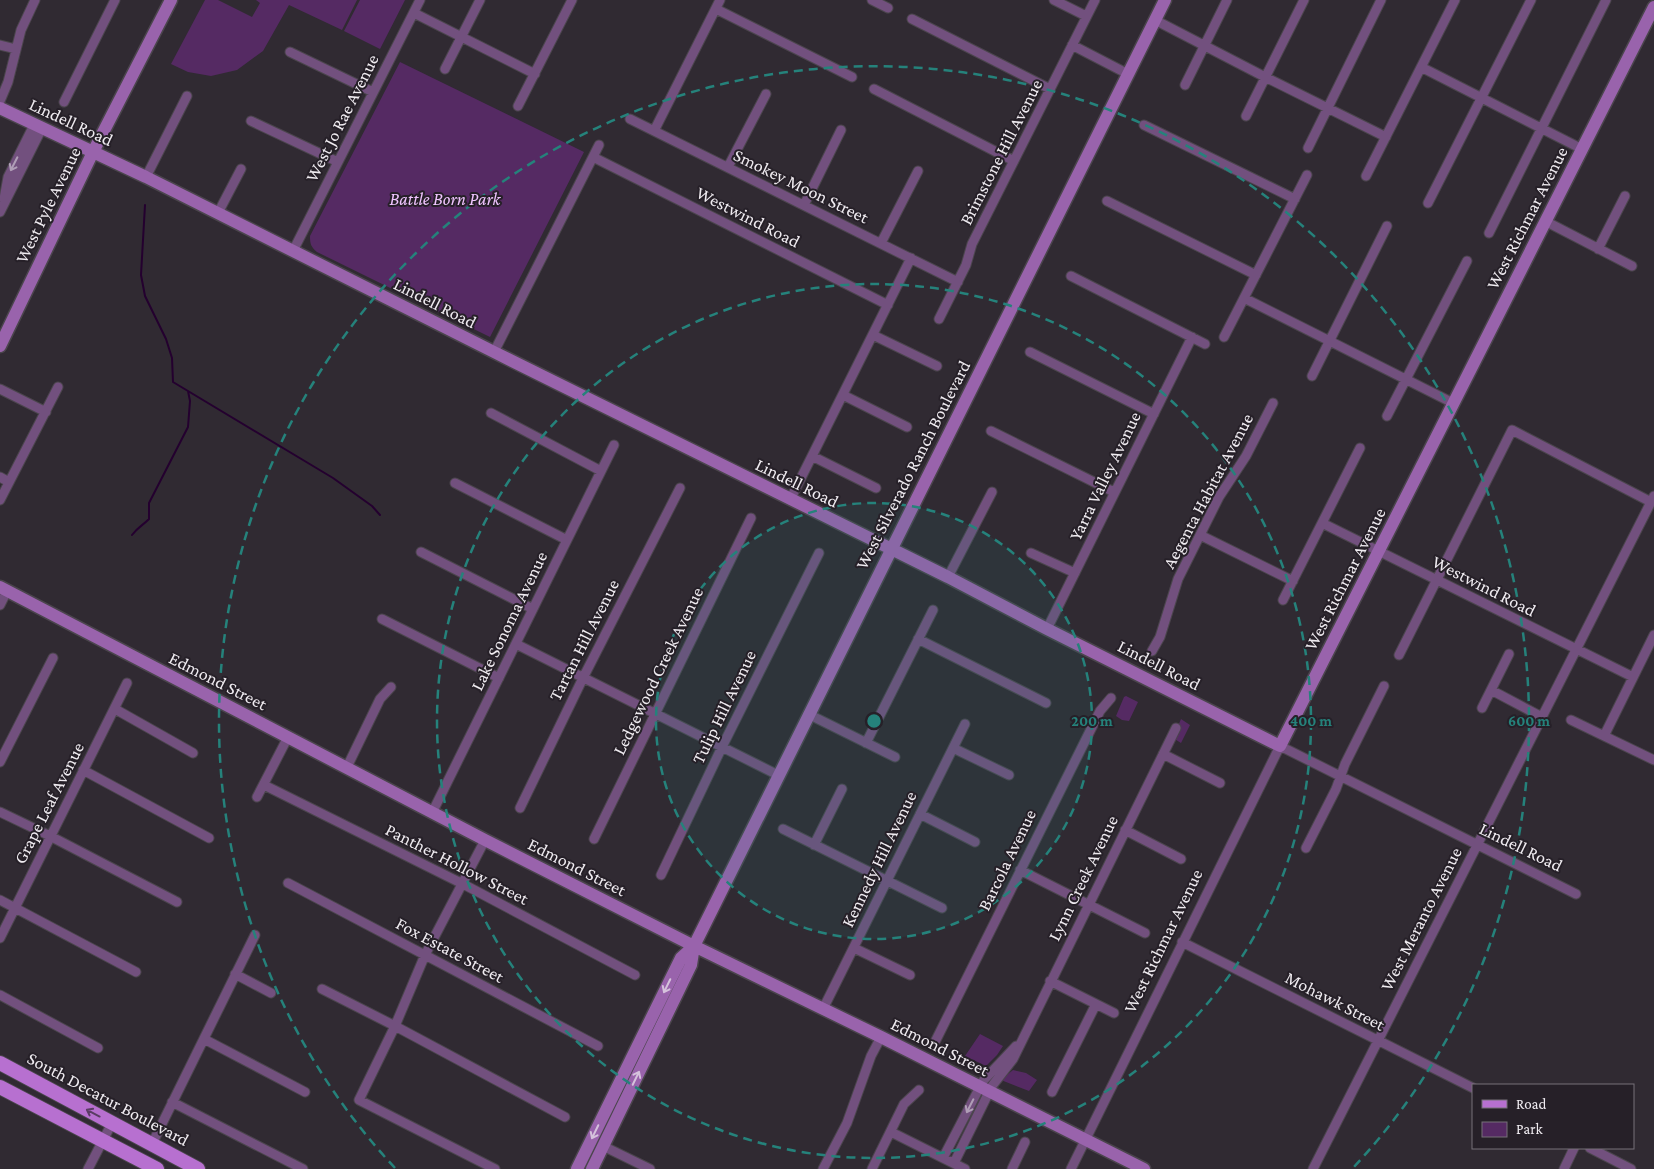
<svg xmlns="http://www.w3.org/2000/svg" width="1654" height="1169" font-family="'Crimson Pro',serif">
  <rect width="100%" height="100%" fill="#302a32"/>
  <path fill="#552a63" d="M205,0H218L252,17L260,3L256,0H357L342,30L289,5L263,51L237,70L211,76L188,72L171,64Z
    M360,0H405L380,49L344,31Z
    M400,62L584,152L490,337L317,252C311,247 310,244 310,236Z
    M1126,696L1138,702L1129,721L1122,720L1116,716L1124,697Z
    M1181,719L1190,725L1181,743L1173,738Z
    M980,1034L1003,1046L997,1055L986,1066L965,1056Z
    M1013,1070L1026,1073L1037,1080L1029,1091L1001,1080Z"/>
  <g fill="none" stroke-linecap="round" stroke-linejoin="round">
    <path stroke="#24002f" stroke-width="2" d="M145,205L141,275L145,296L166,339L172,358L173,382L333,478L372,506L380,515
      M132,535C138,527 142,526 149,519V503L188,427L190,401L188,391"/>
    <g stroke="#4b454d" stroke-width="11">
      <path id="street" d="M872,0L888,8
        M1054,0L1086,16
        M716,9L852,77
        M414,13L535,74
        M912,19L1050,89
        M1155,20L1265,77L1386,137
        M0,45L16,49
        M1072,45L1128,74
        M290,52L373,92
        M1421,67L1582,149
        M445,69L480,0
        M1185,85L1227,0
        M874,89L1014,161
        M0,101L8,82L21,30L35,0
        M64,102L115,0
        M518,106L572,0
        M1246,116L1304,0
        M630,119L958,282
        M251,121L338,162
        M1144,125L1295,199
        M654,131L720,0
        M1308,148L1381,0
        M593,157L888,305
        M728,167L766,94
        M1366,176L1455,0
        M146,177L187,96
        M4,199L8,177L34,125
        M1107,201L1256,275
        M1428,203L1531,0
        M804,205L841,130
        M0,212L42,128
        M218,213L241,169
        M1545,221L1632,266
        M1489,233L1606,0
        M881,243L918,171
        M1598,249L1625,196
        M293,251L420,0
        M1071,276L1205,344
        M1244,298L1453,403
        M939,319L966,265L972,244L1095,0
        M873,335L937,366
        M1224,337L1307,175
        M494,352L599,145
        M1030,352L1154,414
        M1312,376L1387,226
        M0,389L46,412
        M843,395L907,427
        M491,413L601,471
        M1387,416L1467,261
        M991,431L1114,492
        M812,456L876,488
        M0,477L9,482
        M455,483L567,540
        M0,500L58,387
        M790,500L911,258
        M1322,523L1633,677
        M1200,535L1293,581
        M421,552L533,609
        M1031,553L1075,573
        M948,577L992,492
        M1283,600L1360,448
        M0,605L7,591
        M382,619L499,678
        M1047,629L1192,337
        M918,639L1046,703
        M516,644L778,775
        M1152,651L1160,637L1178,579L1219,497L1246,456L1273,403
        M1399,655L1512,430L1651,502
        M1491,690L1542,717
        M1482,708L1509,654
        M115,709L193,753
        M808,714L895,757
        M1571,720L1654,760
        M1604,736L1654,635
        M866,743L933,610
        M953,748L1009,775
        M1163,754L1220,783
        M0,762L53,658
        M347,767L380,699L391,687
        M83,770L209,838
        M264,785L463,884L635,975
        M257,797L288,737
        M520,808L583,678L680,488
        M433,811L614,445
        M0,812L50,836L177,902
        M920,814L975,842
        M783,829L942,908
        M1125,830L1181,859
        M594,839L751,518
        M485,840L425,955L395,1026L359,1100L495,1169
        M814,845L842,789
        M1306,848L1336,789L1345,764L1384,686
        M1020,870L1145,933
        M661,875L722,747L819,553
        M288,883L598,1046
        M0,900L136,972
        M0,938L127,683
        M1182,942L1473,1088
        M854,948L910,975
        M235,974L271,993
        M1050,981L1114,1013
        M322,989L395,1026L565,1117
        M0,995L98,1048
        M823,1009L965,724
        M204,1039L305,1092
        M936,1040L1100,711L1111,698
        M1052,1092L1096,1004
        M172,1102L303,1169
        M891,1132L965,1169
        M152,1144L255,935
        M603,1146L650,1169
        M1590,1148L1631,1169
        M943,1158L983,1081L1016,1046
        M954,1163L992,1086L1013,1059L1176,728
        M88,1169L112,1123
        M823,1169L847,1123L871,1056L881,1037
        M872,1169L904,1104L919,1090
        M1012,1169L1025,1142
        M1071,1169L1280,746L1576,894
        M1313,1169L1654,496
        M1564,1169L1574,1148"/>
    </g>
    <g stroke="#4b454d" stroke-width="15">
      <path id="secondary" d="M0,108L146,177L494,352L948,577L1047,629L1280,746L1654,7
        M0,346L93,152L171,0
        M0,587L485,840L694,946L881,1037L1144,1169
        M577,1169L681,958L694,946
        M592,1169L691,965L694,946L1165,0"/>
    </g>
    <g stroke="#4b454d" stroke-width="16">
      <path id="primary" d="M0,1063L198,1169
        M0,1087L157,1169"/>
    </g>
    <use href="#street" stroke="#72507e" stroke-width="9"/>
    <use href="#secondary" stroke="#9963ac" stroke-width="12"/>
    <use href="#primary" stroke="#b770d0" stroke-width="14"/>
  </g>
  <defs><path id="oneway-shaft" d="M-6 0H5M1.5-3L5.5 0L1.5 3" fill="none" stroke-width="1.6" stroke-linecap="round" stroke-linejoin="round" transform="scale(1.25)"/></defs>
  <g stroke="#b09eb7">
    <use href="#oneway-shaft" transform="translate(14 164) rotate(117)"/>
    <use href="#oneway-shaft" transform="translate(970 1106) rotate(117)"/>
  </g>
  <g stroke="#d5c2dc">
    <use href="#oneway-shaft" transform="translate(667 986) rotate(116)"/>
    <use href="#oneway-shaft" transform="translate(636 1078) rotate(-64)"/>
    <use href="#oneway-shaft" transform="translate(595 1132) rotate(116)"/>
  </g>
  <use stroke="#593c63" href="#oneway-shaft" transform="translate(93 1113) rotate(-152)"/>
  <circle cx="874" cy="721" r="218" fill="#25827b" fill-opacity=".12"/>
  <g fill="none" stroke="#25827b" stroke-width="2.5" stroke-dasharray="9 6">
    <circle cx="874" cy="721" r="218"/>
    <circle cx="874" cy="721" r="437"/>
    <path d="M395 1168A655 655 0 1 1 1353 1168"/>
  </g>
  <g text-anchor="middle" stroke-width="4" stroke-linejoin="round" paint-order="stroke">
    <g font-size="18" fill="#efebf0" stroke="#262028">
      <text transform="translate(342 118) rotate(-63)" y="6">West Jo Rae Avenue</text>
      <text transform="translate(71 122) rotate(25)" y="6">Lindell Road</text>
      <text transform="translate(1001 152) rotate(-63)" y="6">Brimstone Hill Avenue</text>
      <text transform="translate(801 186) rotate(26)" y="6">Smokey Moon Street</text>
      <text transform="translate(48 205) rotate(-64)" y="6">West Pyle Avenue</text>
      <text transform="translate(748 217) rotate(27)" y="6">Westwind Road</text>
      <text transform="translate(1527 218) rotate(-63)" y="6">West Richmar Avenue</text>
      <text transform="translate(435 303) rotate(27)" y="6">Lindell Road</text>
      <text transform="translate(913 465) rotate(-63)" y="6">West Silverado Ranch Boulevard</text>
      <text transform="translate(1105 476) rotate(-64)" y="6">Yarra Valley Avenue</text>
      <text transform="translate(797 483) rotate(26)" y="6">Lindell Road</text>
      <text transform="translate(1208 491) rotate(-62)" y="6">Aegenta Habitat Avenue</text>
      <text transform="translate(1345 579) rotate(-63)" y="6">West Richmar Avenue</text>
      <text transform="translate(1484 586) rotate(27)" y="6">Westwind Road</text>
      <text transform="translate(509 621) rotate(-64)" y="6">Lake Sonoma Avenue</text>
      <text transform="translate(584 640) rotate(-63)" y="6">Tartan Hill Avenue</text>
      <text transform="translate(1159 665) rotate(27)" y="6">Lindell Road</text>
      <text transform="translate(658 671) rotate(-64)" y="6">Ledgewood Creek Avenue</text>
      <text transform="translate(218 681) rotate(27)" y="6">Edmond Street</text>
      <text transform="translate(724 707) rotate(-64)" y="6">Tulip Hill Avenue</text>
      <text transform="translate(49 803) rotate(-63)" y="6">Grape Leaf Avenue</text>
      <text transform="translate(1521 847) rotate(26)" y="6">Lindell Road</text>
      <text transform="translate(879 859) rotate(-64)" y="6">Kennedy Hill Avenue</text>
      <text transform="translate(1007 860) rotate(-64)" y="6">Barcola Avenue</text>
      <text transform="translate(457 864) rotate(27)" y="6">Panther Hollow Street</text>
      <text transform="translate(577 867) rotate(27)" y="6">Edmond Street</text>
      <text transform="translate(1083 878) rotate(-64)" y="6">Lynn Creek Avenue</text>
      <text transform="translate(1421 919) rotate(-63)" y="6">West Meranto Avenue</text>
      <text transform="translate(1163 941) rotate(-64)" y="6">West Richmar Avenue</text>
      <text transform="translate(450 950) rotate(28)" y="6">Fox Estate Street</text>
      <text transform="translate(1335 1001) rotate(27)" y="6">Mohawk Street</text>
      <text transform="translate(940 1047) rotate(27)" y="6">Edmond Street</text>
      <text transform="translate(108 1099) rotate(28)" y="6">South Decatur Boulevard</text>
    </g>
    <g font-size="18" font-style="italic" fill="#f0c4ff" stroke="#262028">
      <text x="445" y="205">Battle Born Park</text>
    </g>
  </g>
  <circle cx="874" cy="721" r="8" fill="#25827b" stroke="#262028" stroke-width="2.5"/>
  <g font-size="15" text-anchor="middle" font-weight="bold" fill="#25827b" stroke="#262028" stroke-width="4" stroke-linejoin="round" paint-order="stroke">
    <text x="1092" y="726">200 m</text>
    <text x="1311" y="726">400 m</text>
    <text x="1529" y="726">600 m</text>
  </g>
  <rect x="1472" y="1084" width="162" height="65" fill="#262028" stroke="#767178"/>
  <rect x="1482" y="1100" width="25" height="8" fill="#b770d0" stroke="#767178"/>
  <text x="1516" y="1109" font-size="15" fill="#efebf0">Road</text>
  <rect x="1482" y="1122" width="25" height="15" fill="#552a63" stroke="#767178"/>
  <text x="1516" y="1134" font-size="15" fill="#efebf0">Park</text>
</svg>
